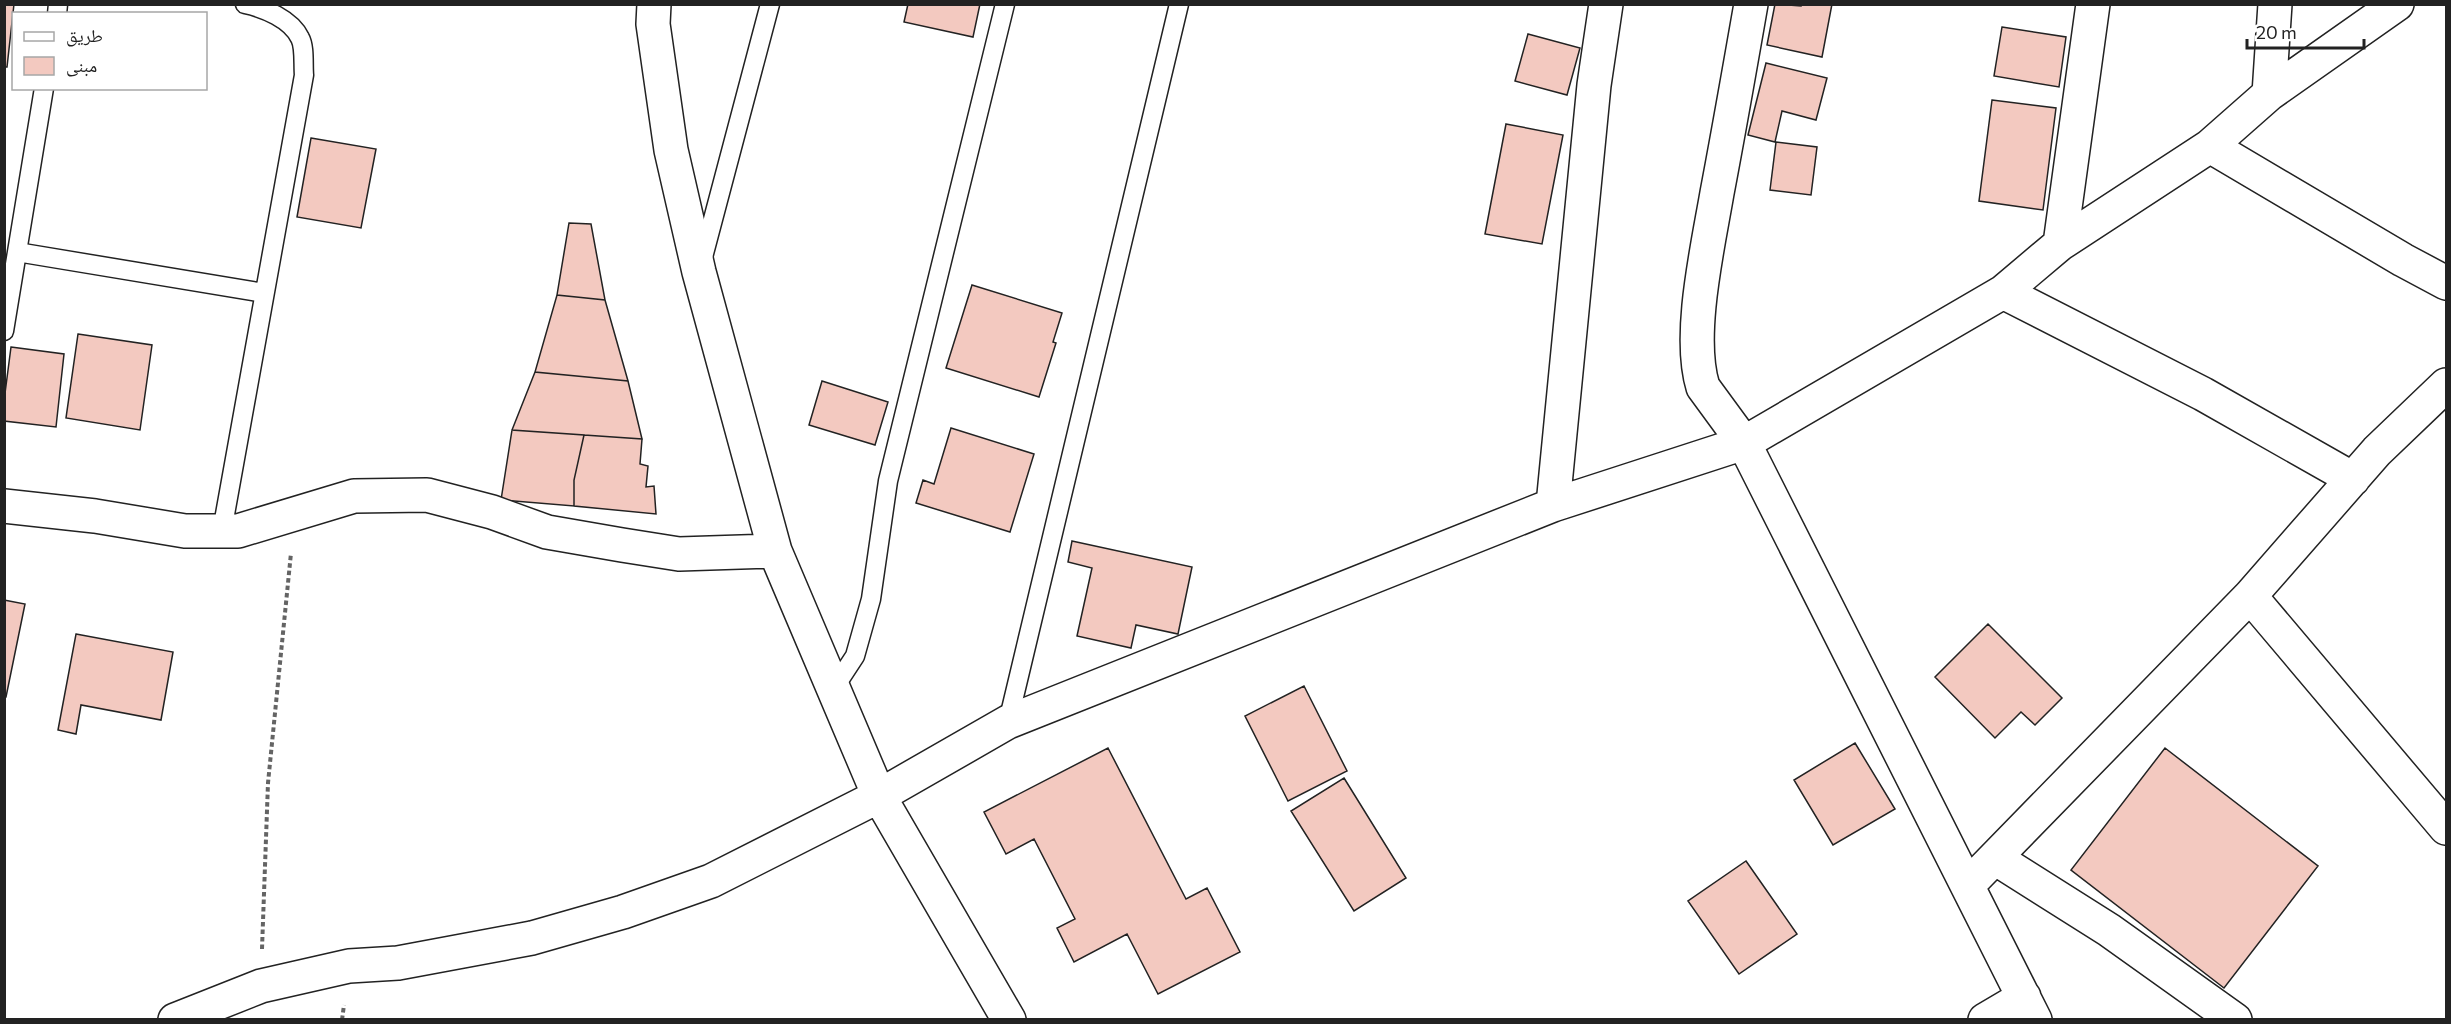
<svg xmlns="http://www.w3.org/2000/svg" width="2451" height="1024" font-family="Commissioner,'Noto Naskh Arabic',sans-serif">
  <rect width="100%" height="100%" fill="#fff"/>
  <path fill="#f3c9c0" stroke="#222" stroke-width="1.5" d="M4,4H14L7,67H4Z
    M908,4H980L973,37L904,22Z
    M1775,4L1801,6V4H1832L1822,57L1767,45Z
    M2002,27L2066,37L2059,87L1994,76Z
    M1528,34L1580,48L1567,95L1515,81Z
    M1766,63L1827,78L1816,120L1782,111L1775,142L1748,135Z
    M1992,100L2056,108L2043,210L1979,201Z
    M1506,124L1563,135L1542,244L1485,234Z
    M311,138L376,149L361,228L297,217Z
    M1776,142L1817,147L1811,195L1770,190Z
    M569,223L591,224L605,300L557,295Z
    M972,285L1062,313L1053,342L1056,343L1039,397L946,368Z
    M557,295L605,300L628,381L535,372Z
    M78,334L152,345L140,430L66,418Z
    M11,347L64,354L56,427L4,421V401Z
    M535,372L628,381L642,439L512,430Z
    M822,381L888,402L875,445L809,425Z
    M951,428L1034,454L1010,532L916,503L923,480L934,484Z
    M512,430L584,435L574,480V506L501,500Z
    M584,435L642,439L640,464L648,466L646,487L654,486L656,514L574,506V480Z
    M1072,541L1192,567L1178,634L1136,625L1131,648L1077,636L1092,568L1068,562Z
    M4,600L25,604L6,697H4Z
    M1988,624L2062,698L2035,725L2021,712L1995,738L1935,677Z
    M76,634L173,652L161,720L81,705L76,734L58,730Z
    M1304,686L1347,771L1288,801L1245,716Z
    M1855,743L1895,809L1833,845L1794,780Z
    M1108,748L1186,899L1207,888L1240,952L1158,994L1127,934L1074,962L1057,928L1075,919L1034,839L1006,854L984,812Z
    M2165,748L2318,866L2224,988L2071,870Z
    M1344,778L1406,878L1354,911L1291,811Z
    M1746,861L1797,934L1739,974L1688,901Z"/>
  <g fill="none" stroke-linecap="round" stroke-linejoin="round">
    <g stroke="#222" stroke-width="21">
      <path id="service" d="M57,14L58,4
        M17,252L264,293
        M702,261L770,4
        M4,331L44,88
        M222,531L304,75C303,65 305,47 300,38C291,19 264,8 245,4
        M834,688L855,656L871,599L888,481L1005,4
        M1008,722L1179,4"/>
    </g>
    <g stroke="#222" stroke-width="36">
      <path id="minor" d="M654,4L653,24L671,150L699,272L775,551L879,796L1009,1020
        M1751,4C1740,67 1729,130 1717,193C1708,246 1687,336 1703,387L1744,443L2035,1020
        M2269,94L2275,4
        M2210,146L2403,260L2446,283
        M2060,244L2093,4
        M2003,292L2203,394L2353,479
        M1553,505L1594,85L1606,4
        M4,506L95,516L185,531H238L354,496L427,495L492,512L547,532L622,545L679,554L775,551
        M2250,596L2446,828
        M1995,858L2109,930L2235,1020
        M1968,885L2250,596L2377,451L2446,385
        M175,1020L261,986L349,966L398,963L532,938L623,912L711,881L879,796L1008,722L1553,505L1744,443L2003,292L2060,244L2210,146L2269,94L2397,4
        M1985,1020L2024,997"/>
    </g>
    <path stroke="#646464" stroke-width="4" stroke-dasharray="4.5 3" stroke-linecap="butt" d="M262,949L268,783L291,553
      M342,1020L344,1005"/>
    <use href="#service" stroke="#fff" stroke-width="18"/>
    <use href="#minor" stroke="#fff" stroke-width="33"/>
  </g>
  <rect width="2451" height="1024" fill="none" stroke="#222222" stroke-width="12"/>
  <rect x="12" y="12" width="195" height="78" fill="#ffffff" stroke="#a7a7a7" stroke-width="1.5"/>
  <rect x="24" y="32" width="30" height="9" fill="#ffffff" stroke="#a7a7a7" stroke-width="1.5"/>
  <text x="66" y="42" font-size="18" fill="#222222">طريق</text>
  <rect x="24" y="57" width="30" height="18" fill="#f3c9c0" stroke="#a7a7a7" stroke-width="1.5"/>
  <text x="66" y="72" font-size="18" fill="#222222">مبنى</text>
  <path d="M2247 39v9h117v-9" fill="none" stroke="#222222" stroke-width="3"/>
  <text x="2256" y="39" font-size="18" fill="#222222" stroke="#ffffff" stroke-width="4.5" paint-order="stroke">20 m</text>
</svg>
